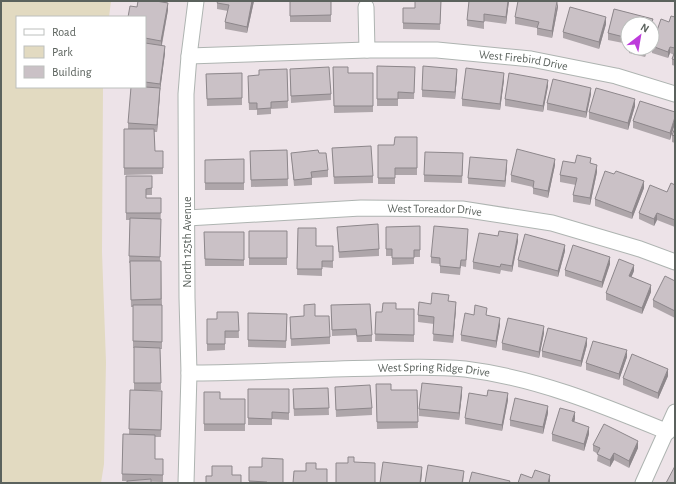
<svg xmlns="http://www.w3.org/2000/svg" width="676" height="484" font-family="'Alegreya Sans',sans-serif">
  <rect width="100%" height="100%" fill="#ede3e8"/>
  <path fill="#e2dac1" d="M1,1H111L109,17H17V87H103L102,252L106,362L104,464L101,483H1Z"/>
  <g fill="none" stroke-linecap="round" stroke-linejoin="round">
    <g stroke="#aeb4b1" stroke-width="17">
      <g id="minor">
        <path d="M366,7L367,50"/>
        <path id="s1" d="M189,56L367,50H437L531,59L616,76L675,94"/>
        <path id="s2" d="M187,218L361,208L462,209L552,223L640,249L675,262"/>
        <path id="s3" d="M189,373C252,373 315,369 377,368C406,367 436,366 465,369C537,378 602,405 668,432"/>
        <path d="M186,483L189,373L187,298L186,94L189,56L196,1"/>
        <path d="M643,483L675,412"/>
      </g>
    </g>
    <use href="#minor" stroke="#fff" stroke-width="15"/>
  </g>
  <path fill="#aea6aa" d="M138,1H167V3L168,10L162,45L165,53L160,91L157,132H154L155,151H163V174L124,175V129H128V123L145,87V17L137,7Z
    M254,1L247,33L225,29V22L228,11L217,9V3Z
    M290,1H331V22H290Z
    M441,1L440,30L403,29V8H415Z
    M509,1L506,24L484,21V29L467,26V20Z
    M558,7L552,38L537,35V28L515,24V17Z
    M614,9L653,19L652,28V24H628V44L608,40V33Z
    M675,17V66L672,65V59L674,55L670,53L668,58L652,53V45L669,22Z
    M606,24L599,49L563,38V32Z
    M629,48H647L645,57L629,53Z
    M377,66L415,67L414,99H398V106H377Z
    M333,67L348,73H373V112L334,113Z
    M287,69L288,108L271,109V114L257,115V110H249L248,82L259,75Z
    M242,73V105L207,106L206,74Z
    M290,76L331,94V100L291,103Z
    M457,76L455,99L422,97V90Z
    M504,80L500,110L462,106V99Z
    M548,86L543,112L505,106V99Z
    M591,94L586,118L547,110V103Z
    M635,106L628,130L589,119V112Z
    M675,112L670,140L633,128V121Z
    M675,128V143L672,142V135Z
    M417,137V175H395V184H378V145H394Z
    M332,148L373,176V183L334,184Z
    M287,150L288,186L251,187L250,151Z
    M291,153H319L328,170V177L312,178V185L294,186Z
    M244,159V190H205V160Z
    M463,160L462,183L424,182V175Z
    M575,163L591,164L597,172L590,205L573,202V195L576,185L560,182V175Z
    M555,165L548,198L533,194V187L511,182V175Z
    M507,167L505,187L468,184V178Z
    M614,174L644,188L632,219L595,206V199Z
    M126,176H152V195H146V198H161L160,261H161L162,305V349H160L161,390H134V348H133V307H131L130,263H129L130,220H126Z
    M675,185V227L657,220L654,226L639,219V213L667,192Z
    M420,226V257H414V264L392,265V256H386V227Z
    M337,227L379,249V256L339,258Z
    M298,228L316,246H333V268L322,267V276L297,275Z
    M249,231H287V265H249Z
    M204,232H244V266H205Z
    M468,236L466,267L461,266L460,275L440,273V264L431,263V257Z
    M518,241L512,272L501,270L500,274L473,269V262Z
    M565,251L558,277L518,267V260Z
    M610,264L602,288L565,276V270Z
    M634,271L631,277L651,292L642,314L606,300V293Z
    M675,281V318L653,307V300Z
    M449,301L456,309L453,343L433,341L434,324L418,322V315L431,304Z
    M331,305L372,335V342H357L356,335L332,336Z
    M396,309H414V342L375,341L376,312H382Z
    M238,312L239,338H225V350L207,351V319H217Z
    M248,313L287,314L286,348L248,347Z
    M474,315L487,316L500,325L496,348L461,341V335Z
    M315,316L330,337V344L291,346L290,317Z
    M544,333L539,358L502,350V343Z
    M587,345L581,367L542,357V351Z
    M627,357L619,380L586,370V363Z
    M668,376L658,399L623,385V378Z
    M376,384L391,390H417L418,428L377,429Z
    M335,387L372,408V415L336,417Z
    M328,388L329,415L294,416L293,396Z
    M248,389H289V420L272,419V425H248Z
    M130,390L162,398L161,437H155V459H163V482L122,481L123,434H129Z
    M204,392L220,399H245V431H204Z
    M462,394L459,420L419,416V409Z
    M508,400L502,431L465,424V418Z
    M548,413L543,434L510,426V420Z
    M575,419L574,422L589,434L584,451L552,441V434Z
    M593,445L638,448L629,468L614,460L610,467L597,461L598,454L593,451Z
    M249,467L283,483H249Z"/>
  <path fill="#8d878b" d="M252,1H254L247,33V27Z
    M508,1H509L506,24V17Z
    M558,1V7L552,38V31Z
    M168,3V10L161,48V41Z
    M606,17V24L599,49V42Z
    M165,46V53L160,91V84Z
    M670,47V53L668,58V52Z
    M645,48H647L645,57Z
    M457,69V76L455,99V92Z
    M504,73V80L500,110V104Z
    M548,80V86L543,112V106Z
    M160,88V95L157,132V125Z
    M591,88V94L586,118V112Z
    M635,99V106L628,130V123Z
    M675,117V124L670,140V133Z
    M555,159V165L548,198V191Z
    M507,160V167L505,187V181Z
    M597,165V172L590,205V198Z
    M644,181V188L632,219V213Z
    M657,213V220L654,226V219Z
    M518,234V241L512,272V266Z
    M565,245V251L558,277V271Z
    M610,257V264L602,288V282Z
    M634,265V271L629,283V276Z
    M651,285V292L642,314V308Z
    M456,302V309L453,343V336Z
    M500,318V325L496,348V341Z
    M544,326V333L539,358V352Z
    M587,338V345L581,367V361Z
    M627,350V357L619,380V374Z
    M668,369V376L658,399V393Z
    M462,387V394L459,420V413Z
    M508,393V400L502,431V425Z
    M548,406V413L543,434V427Z
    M575,412V419L572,428V421Z
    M589,427V434L584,451V444Z
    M638,441V448L629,468V461Z
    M614,453V460L610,467V460Z
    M422,467V473L421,483H420Z
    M464,471L463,483H462Z
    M550,475V483H548Z"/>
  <path fill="#cac1c6" stroke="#8d878b" d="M138,1H156L168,3L161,41L145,38V17H128L130,6L137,7Z
    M218,1H252L247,27L225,22L229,5L217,3Z
    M290,1H331V15L290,16Z
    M415,1H441L440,24L403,23V8H415Z
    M469,1H508L506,17L484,14V22L467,20Z
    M518,1H557L552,31L537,28L539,22L515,17Z
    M570,7L606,17L599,42L563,32Z
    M614,9L653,19L651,24H628V38L608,33Z
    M671,16L675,17V48L670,47L668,52L652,46V45L661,19L669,22Z
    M145,43L165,46L160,84L145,82Z
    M637,48H645V50Z
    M675,51V60L672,59Z
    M377,66L415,67L414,93L398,92V99H377Z
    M423,66L457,69L455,92L422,90Z
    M329,67L331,94L291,96L290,69Z
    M333,67H348V73H373V106H334Z
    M466,68L504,73L500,104L462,99Z
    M287,69L288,101L271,102V108L257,109V103H249L248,76L259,75V70Z
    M242,73V98L207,99L206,74Z
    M509,73L548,80L543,106L505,99Z
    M553,79L591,88L586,112L547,103Z
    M131,87H145L160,88L157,125L128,123Z
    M596,88L635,99L628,123L589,112Z
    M640,101L675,112V117L670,133L633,121Z
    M675,128V136L672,135Z
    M124,129H154L155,151H163V168H124Z
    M395,137H417V168H395V178H378V145H394Z
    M371,146L373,176L334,177L332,148Z
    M517,149L555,159L548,191L533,188L534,181L511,175Z
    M287,150L288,179L251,180L250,151Z
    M318,150L319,153H326L328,170L311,172L312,178L294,180L291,153Z
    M425,152L463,153L462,176L424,175Z
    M577,155L591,158L590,163L597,165L590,198L573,195L577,178L560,175L563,161L575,163Z
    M470,157L507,160L505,181L468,178Z
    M244,159V183H205V160Z
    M605,171L614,174L616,171L644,181L632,213L595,199Z
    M126,176H152V188L146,189V198H161V213H126Z
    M671,183L675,185V220L657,213L654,219L639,213L650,185L667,192Z
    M130,218L161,219L160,257L129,256Z
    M378,224L379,249L339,252L337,227Z
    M420,226V250H414V258H392V249H386V227Z
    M434,226L468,229L466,260H461L460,268L440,266V258L431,257Z
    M298,228H316V246H333V261H322V269H297Z
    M249,231H287V258H249Z
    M499,231L518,234L512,266L501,264L500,267L473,262L479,233L498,236Z
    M204,232H244V260L205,259Z
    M525,234L565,245L558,271L518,260Z
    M573,245L610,257L602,282L565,270Z
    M619,259L634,265L629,276L651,285L642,308L606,293Z
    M130,261H161V299L131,300Z
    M665,276L675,281V311L653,300Z
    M432,293L449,295L448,301L456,302L453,336L433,334L434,317L418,315L419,302L431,304Z
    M383,303H396V309H414V335L375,334L376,312H382Z
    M315,304V316H329L330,337L291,339L290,317L304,316V305Z
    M370,304L372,335L357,336L356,329L332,330L331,305Z
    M133,305H162V342L133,341Z
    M475,305L487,308L486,315L500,318L496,341L461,335L465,313L474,315Z
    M217,312H238L239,331H225V344H207V319H217Z
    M248,313L287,314L286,341L248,340Z
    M508,318L544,326L539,352L502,343Z
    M548,328L587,338L581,361L542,351Z
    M593,341L627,350L619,374L586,363Z
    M134,347L160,348L161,383H134Z
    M632,354L668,369L658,393L623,378Z
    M422,383L462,387L459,413L419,409Z
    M376,384H391V390H417L418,422H377Z
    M370,385L372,408L336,410L335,387Z
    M328,388L329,408L294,409L293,389Z
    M248,389H289V413L272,412V419L248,418Z
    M130,390L162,391L161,430L129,429Z
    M488,390L508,393L502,425L465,418L469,393L487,396Z
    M204,392H220V399H245V424H204Z
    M515,398L548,406L543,427L510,420Z
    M560,408L575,412L572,421L589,427L584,444L552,434Z
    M604,424L638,441L629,461L614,453L610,460L597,454L600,448L593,445Z
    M123,434L155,435V459H163V475L122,474Z
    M348,457H354V462L375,463V483H336V463H348Z
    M262,458L283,459V483H267V482L249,481V467H262Z
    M383,462L422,467L420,483H380Z
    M306,463H316V469H327V483H293L294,471H306Z
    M428,465L464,471L462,483H425Z
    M212,466H232V475H241V483H206V476H212Z
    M675,466V483H666Z
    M535,470L550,475L548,483H518L521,474L532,478Z
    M472,472L510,481L509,483H469Z
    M151,479V483H127V481Z"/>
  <g text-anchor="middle" stroke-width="3" stroke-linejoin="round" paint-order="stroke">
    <g font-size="12" fill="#5b625d" stroke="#fff">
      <text dy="4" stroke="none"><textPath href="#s1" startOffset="335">West Firebird Drive</textPath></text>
      <text dy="4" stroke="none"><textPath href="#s2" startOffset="248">West Toreador Drive</textPath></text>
      <text transform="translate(187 242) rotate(-90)" y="4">North 125th Avenue</text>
      <text dy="4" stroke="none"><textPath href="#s3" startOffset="245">West Spring Ridge Drive</textPath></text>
    </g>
  </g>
  <rect width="676" height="484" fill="none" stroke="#5b625d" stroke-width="4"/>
  <rect x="16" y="16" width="130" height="72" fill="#ffffff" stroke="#bdc0be"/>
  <rect x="24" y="29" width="20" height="6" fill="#ffffff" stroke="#bdc0be"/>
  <text x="52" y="36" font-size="12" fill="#5b625d">Road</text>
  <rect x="24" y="46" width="20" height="12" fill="#e2dac1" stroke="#bdc0be"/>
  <text x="52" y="56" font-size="12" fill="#5b625d">Park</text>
  <rect x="24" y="66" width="20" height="12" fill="#cac1c6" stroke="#bdc0be"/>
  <text x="52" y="76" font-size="12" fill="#5b625d">Building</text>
  <g transform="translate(640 36) rotate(31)"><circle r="19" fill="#ffffff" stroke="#bdc0be"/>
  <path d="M0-3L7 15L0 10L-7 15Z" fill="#bd3bdb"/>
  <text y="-6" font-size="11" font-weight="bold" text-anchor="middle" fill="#5b625d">N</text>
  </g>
</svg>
